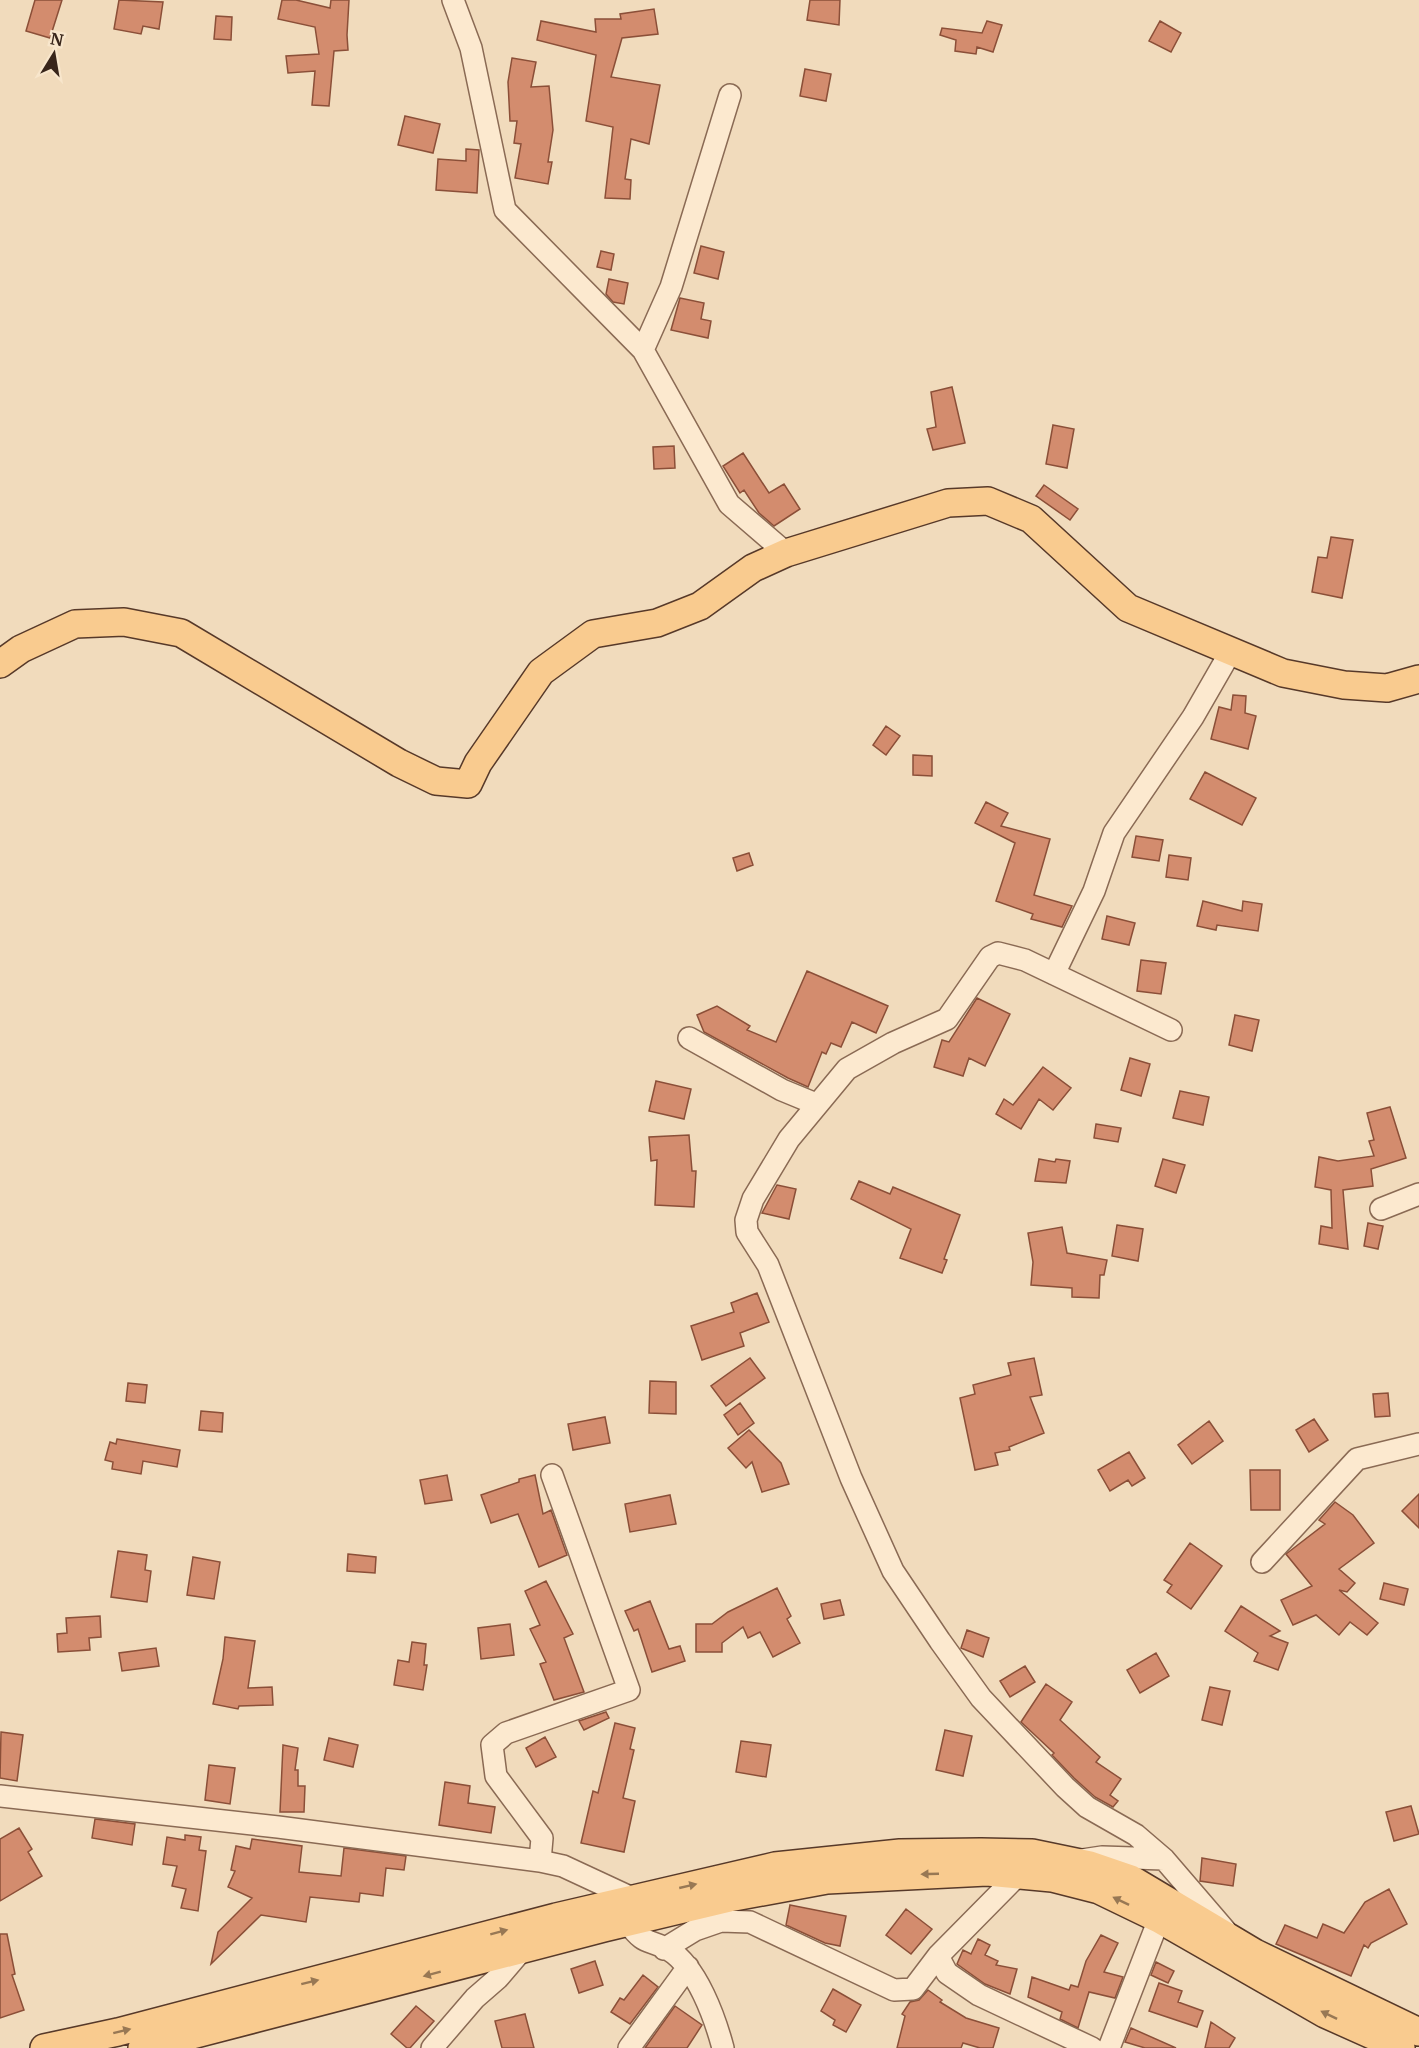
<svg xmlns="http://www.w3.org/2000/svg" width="1419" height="2048" font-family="Merriweather,serif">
  <rect width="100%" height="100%" fill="#f1dbbc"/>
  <path fill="#d38c6e" stroke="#8b4f38" stroke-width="1.5" d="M35,0H62L50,38L26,31Z
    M119,0L163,2L159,29L143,26L141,34L114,29Z
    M282,0H296L330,8L331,0H349L347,35L348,50L334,51L329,106L312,105L315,71L288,73L286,56L319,54L315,27L278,19Z
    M810,0H840L839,25L807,20Z
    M654,9L658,34L622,38L611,77L660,85L649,144L631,139L625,179L631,180L630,199L605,198L613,127L586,121L596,55L537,40L541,21L596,32L595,19H621L620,14Z
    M216,16L232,17L231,40L214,39Z
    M987,21L1002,25L993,52L977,47L976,54L955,51L956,40L940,35L942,28L982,33Z
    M1160,21L1181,33L1171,52L1149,41Z
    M512,58L536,62L531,87L549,86L553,130L548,162H552L548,184L515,178L521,144L514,143L517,121H510L508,82Z
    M805,69L831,74L826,101L800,96Z
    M405,116L440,124L433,153L398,145Z
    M466,149L479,150L477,193L436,190L438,159L466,161Z
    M701,246L724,252L718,279L694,273Z
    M601,251L614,254L611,270L597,267Z
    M609,279L628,283L624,304L613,302L606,294Z
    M680,298L704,303L701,319L711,321L708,338L671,330Z
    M952,387L965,443L933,450L927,429L936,427L931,392Z
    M1053,425L1074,429L1067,468L1046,464Z
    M674,446L675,468L654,469L653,447Z
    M743,453L769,493L784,484L800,509L774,526L759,513L744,490L740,493L723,466Z
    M1044,485L1078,509L1070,520L1036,496Z
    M1331,537L1353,540L1342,598L1312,592L1318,557L1327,558Z
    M1233,695L1246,696L1245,713L1256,716L1248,749L1211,739L1219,707L1231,710Z
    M886,726L900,736L886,755L873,745Z
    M913,755L932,756V776L913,775Z
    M1205,772L1256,798L1242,825L1190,799Z
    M986,802L1008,813L1001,826L1050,839L1034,895L1072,906L1062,927L1031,919L1033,914L996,901L1015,843L975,823Z
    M1136,836L1163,840L1159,861L1132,857Z
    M749,853L753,865L737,871L733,858Z
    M1169,855L1191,858L1188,880L1166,877Z
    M1203,901L1242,911L1243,901L1262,904L1258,931L1217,925L1216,930L1197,926Z
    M1107,916L1135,923L1129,945L1102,939Z
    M1141,960L1166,963L1161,994L1137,991Z
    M807,971L888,1006L876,1033L852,1022L841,1047L831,1043L826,1054L822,1052L808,1087L788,1078L704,1032L697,1015L717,1006L750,1026L747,1030L776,1042Z
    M977,998L1010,1014L985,1066L969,1058L963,1076L934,1067L942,1040L949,1042Z
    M1235,1015L1259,1020L1252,1051L1229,1045Z
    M1130,1058L1150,1064L1141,1096L1121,1090Z
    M1043,1067L1071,1088L1053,1110L1039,1099L1021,1129L996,1114L1004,1099L1013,1105Z
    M656,1081L691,1089L684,1119L649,1111Z
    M1180,1091L1209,1097L1203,1125L1173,1118Z
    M1390,1107L1406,1158L1371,1169L1373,1186L1343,1190L1348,1249L1319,1244L1321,1226L1332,1228L1331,1190L1315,1187L1319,1157L1338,1161L1374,1156L1369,1141L1374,1140L1367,1113Z
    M1096,1124L1121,1128L1118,1142L1094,1138Z
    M689,1135L692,1171H696L694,1207L655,1205L657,1160L651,1161L649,1137Z
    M1039,1159L1055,1162L1056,1159L1070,1161L1066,1183L1035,1181Z
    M1163,1159L1185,1165L1176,1193L1155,1186Z
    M859,1181L890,1194L893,1187L960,1215L944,1259L947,1260L942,1273L900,1258L911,1229L851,1199Z
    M777,1185L796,1189L789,1219L762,1213Z
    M1368,1223L1383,1226L1378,1249L1364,1246Z
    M1117,1225L1143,1229L1138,1261L1112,1256Z
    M1062,1227L1067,1253L1107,1260L1104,1275H1100L1099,1298L1072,1297V1288L1031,1285L1033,1262L1028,1233Z
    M757,1293L769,1322L740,1333L744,1346L702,1360L691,1326L734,1312L731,1303Z
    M750,1358L765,1378L726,1406L711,1386Z
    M1034,1358L1042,1395L1030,1397L1044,1433L1009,1447L1010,1450L995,1453L998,1465L975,1470L960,1398L975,1394L973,1385L1011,1375L1008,1363Z
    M650,1381L676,1382V1414L649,1413Z
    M128,1383L147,1385L145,1403L126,1401Z
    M1388,1393L1390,1416L1375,1417L1373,1394Z
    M740,1403L754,1423L738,1435L724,1415Z
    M201,1411L223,1413L222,1432L199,1430Z
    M605,1417L610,1443L573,1450L568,1424Z
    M1314,1419L1328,1440L1309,1452L1296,1430Z
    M1209,1421L1223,1441L1192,1464L1178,1445Z
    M749,1430L781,1463L789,1484L762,1492L752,1462L746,1468L728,1448Z
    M117,1439L180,1450L177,1467L143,1461L141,1474L112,1469L113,1462L105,1460L110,1442L116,1444Z
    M1129,1452L1145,1478L1132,1486L1128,1480L1110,1491L1098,1470Z
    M1250,1470H1280V1510H1251Z
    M447,1475L452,1500L425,1504L420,1480Z
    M535,1475L543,1514L551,1510L567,1555L539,1567L518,1514L491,1523L481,1495L519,1482V1479Z
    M1419,1494V1528L1402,1511Z
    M670,1495L676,1524L630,1532L625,1504Z
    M1335,1502L1353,1515L1374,1543L1339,1569L1355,1583L1347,1592L1339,1590L1378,1623L1367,1635L1350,1622L1339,1635L1316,1615L1293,1625L1281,1600L1312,1586L1286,1554L1325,1524L1319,1520Z
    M1190,1543L1222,1566L1191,1609L1167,1592L1172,1585L1164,1580Z
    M118,1551L147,1555L145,1570L151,1571L147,1602L111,1597Z
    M348,1554L376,1557L375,1573L347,1571Z
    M193,1557L220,1562L214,1599L187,1595Z
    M546,1581L573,1634L564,1638L584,1692L554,1700L540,1664L546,1662L530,1629L540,1625L525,1591Z
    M1384,1583L1408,1589L1404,1605L1380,1599Z
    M777,1588L791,1616L787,1619L800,1643L773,1657L760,1632L748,1638L743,1627L722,1643V1652H696V1624H712L728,1612Z
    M840,1600L844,1615L824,1619L821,1604Z
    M650,1601L669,1649L680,1646L685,1661L652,1672L638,1629L634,1631L625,1611Z
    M1241,1606L1280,1631L1270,1636L1288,1643L1278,1670L1254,1661L1258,1653L1225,1631Z
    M100,1616L101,1637L89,1638L90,1650L58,1652L57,1634L67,1633L66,1618Z
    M510,1624L514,1655L481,1659L478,1628Z
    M967,1630L989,1638L983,1657L961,1648Z
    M225,1637L255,1641L248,1688L272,1687L273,1705L239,1706L238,1709L213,1704L223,1659Z
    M412,1642L426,1644L424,1665H427L423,1690L394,1685L398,1660L409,1662Z
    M156,1648L159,1666L122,1671L119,1653Z
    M1156,1653L1169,1676L1140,1693L1127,1670Z
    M1025,1666L1035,1682L1010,1697L1000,1681Z
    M1046,1684L1072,1702L1060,1720L1100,1757L1096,1762L1121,1779L1110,1795L1118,1801L1113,1807L1095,1797L1074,1778L1052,1755L1054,1753L1021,1722Z
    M1210,1687L1230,1691L1222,1725L1202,1720Z
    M606,1712L609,1718L584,1730L579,1721Z
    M615,1723L635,1728L630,1749L634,1750L623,1798L635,1801L624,1852L581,1843L593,1791L598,1793Z
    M945,1730L972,1736L963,1776L936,1770Z
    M1,1732L23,1735L17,1781L0,1778Z
    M545,1737L556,1757L536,1767L526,1748Z
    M329,1738L358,1745L353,1767L324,1760Z
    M741,1741L771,1745L766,1777L736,1772Z
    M283,1745L298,1748L295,1770H298V1786H305L304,1812H280Z
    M209,1765L235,1768L230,1804L205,1800Z
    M445,1782L470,1786L468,1803L495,1807L491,1833L439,1825Z
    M1411,1806L1419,1834L1394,1841L1386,1812Z
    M95,1819L135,1824L132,1845L92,1838Z
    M19,1828L32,1849L28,1852L42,1876L0,1901V1839Z
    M185,1835L201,1837L199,1850L206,1851L198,1911L181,1908L186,1889L172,1886L177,1866L163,1864L167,1837L185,1840Z
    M252,1839L302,1846L299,1872L341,1876L344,1848L406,1856L404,1870L386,1868L383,1896L360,1893L359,1902L310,1897L306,1922L261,1915L211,1964L218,1932L252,1898L228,1887L235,1871L231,1870L236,1846L250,1849Z
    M1202,1858L1236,1864L1233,1886L1200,1881Z
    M1389,1889L1407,1924L1371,1943L1368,1948L1364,1945L1351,1976L1276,1944L1285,1925L1317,1938L1323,1924L1344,1933L1365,1902Z
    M790,1905L846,1916L840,1946L825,1943L786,1925Z
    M906,1909L932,1929L911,1954L886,1935Z
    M0,1934H7L15,1974L12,1975L24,2010L0,2018Z
    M1101,1935L1118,1943L1104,1972L1123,1977L1115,1998L1089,1992L1078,2028L1060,2019L1062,2012L1028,1997L1032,1977L1069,1990L1071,1985L1078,1987L1086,1961Z
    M978,1939L990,1945L985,1955L998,1961L996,1965L1017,1969L1010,1994L985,1984L957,1964L963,1950L971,1954Z
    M595,1961L603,1985L579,1993L571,1969Z
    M1156,1962L1174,1971L1168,1983L1151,1975Z
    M643,1975L658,1987L630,2024L611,2012L620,1998L624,2000Z
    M1159,1983L1182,1991L1178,2002L1203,2011L1197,2027L1149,2011Z
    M833,1989L861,2005L846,2032L833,2025L835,2020L821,2011Z
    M928,1990L942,2000L940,2002L966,2018L999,2028L993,2048H980L963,2043L961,2048H897L905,2016L902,2014L910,2002L919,2000Z
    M416,2006L434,2021L410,2048H407L391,2034Z
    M675,2006L702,2025L687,2048H645Z
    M525,2014L534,2048H502L495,2021Z
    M1211,2022L1235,2038L1229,2048H1205Z
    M1131,2028L1176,2048H1145L1125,2042Z"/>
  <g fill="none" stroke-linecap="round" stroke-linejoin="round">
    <g stroke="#8a6a54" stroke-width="24">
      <path id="minor" d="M453,0L471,48L505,210L643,350L729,504L786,553
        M643,350L671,287L730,95
        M1054,974L1094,891L1114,833L1193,717L1231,651
        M1171,1030L1025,960L998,953L990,957L947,1019L893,1043L847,1069L789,1139L753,1199L746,1220L747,1232L768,1265L851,1478L893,1571L940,1641L981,1698L1065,1787L1087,1807L1136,1835L1164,1859L1225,1930
        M689,1038L782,1090L816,1104
        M1381,1209L1419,1194
        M1262,1562L1357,1459L1419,1444
        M0,1796L278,1827L540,1861L563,1866L634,1899
        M1082,1860L1102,1857L1164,1859
        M540,1861L542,1838L496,1776L492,1745L506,1733L629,1690L552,1475
        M1018,1875L938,1956L947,1973L979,1995L1092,2048
        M627,1922C647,1948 646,1937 669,1950C697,1967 715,2018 723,2048
        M664,1949L695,1930L721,1921L750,1922L894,1990L913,1989L938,1956
        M432,2048L475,1998L498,1978L522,1950
        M629,2048L688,1967
        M1109,2048L1159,1919"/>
    </g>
    <g stroke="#573929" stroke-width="30">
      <path id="major" d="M0,664L21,649L75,624L124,622L181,633L399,763L436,781L468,784L478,763L541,672L593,634L657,623L700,606L753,568L786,553L948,503L988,501L1031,519L1128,608L1283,673L1344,685L1387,688L1419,679
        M44,2048L118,2032L556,1917L775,1866L900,1853L981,1852L1032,1853L1090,1865L1131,1879L1255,1953L1419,2032
        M142,2048L604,1928L729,1898L827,1880L987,1872L1052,1878L1099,1890L1159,1919L1325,2014L1401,2048"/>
    </g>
    <use href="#minor" stroke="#fce9cf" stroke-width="21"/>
    <use href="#major" stroke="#f9cb8f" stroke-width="27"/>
  </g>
  <defs><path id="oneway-solid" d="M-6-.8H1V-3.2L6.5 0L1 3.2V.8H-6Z" transform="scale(1.5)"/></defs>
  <g fill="#987854">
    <use href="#oneway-solid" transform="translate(930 1874) rotate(178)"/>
    <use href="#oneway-solid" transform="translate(688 1886) rotate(-13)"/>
    <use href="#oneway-solid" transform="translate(1121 1901) rotate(-154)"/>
    <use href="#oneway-solid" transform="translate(499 1932) rotate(-15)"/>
    <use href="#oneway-solid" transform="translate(432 1974) rotate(165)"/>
    <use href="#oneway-solid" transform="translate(310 1982) rotate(-14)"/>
    <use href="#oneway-solid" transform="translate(1329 2015) rotate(-154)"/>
    <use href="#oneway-solid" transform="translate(122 2031) rotate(-14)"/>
  </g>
  <g transform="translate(54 54) rotate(11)" stroke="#f8e6cc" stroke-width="4.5" paint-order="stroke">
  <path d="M0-4.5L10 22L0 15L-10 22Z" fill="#38251a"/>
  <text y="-9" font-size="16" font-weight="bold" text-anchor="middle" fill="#38251a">N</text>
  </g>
</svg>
